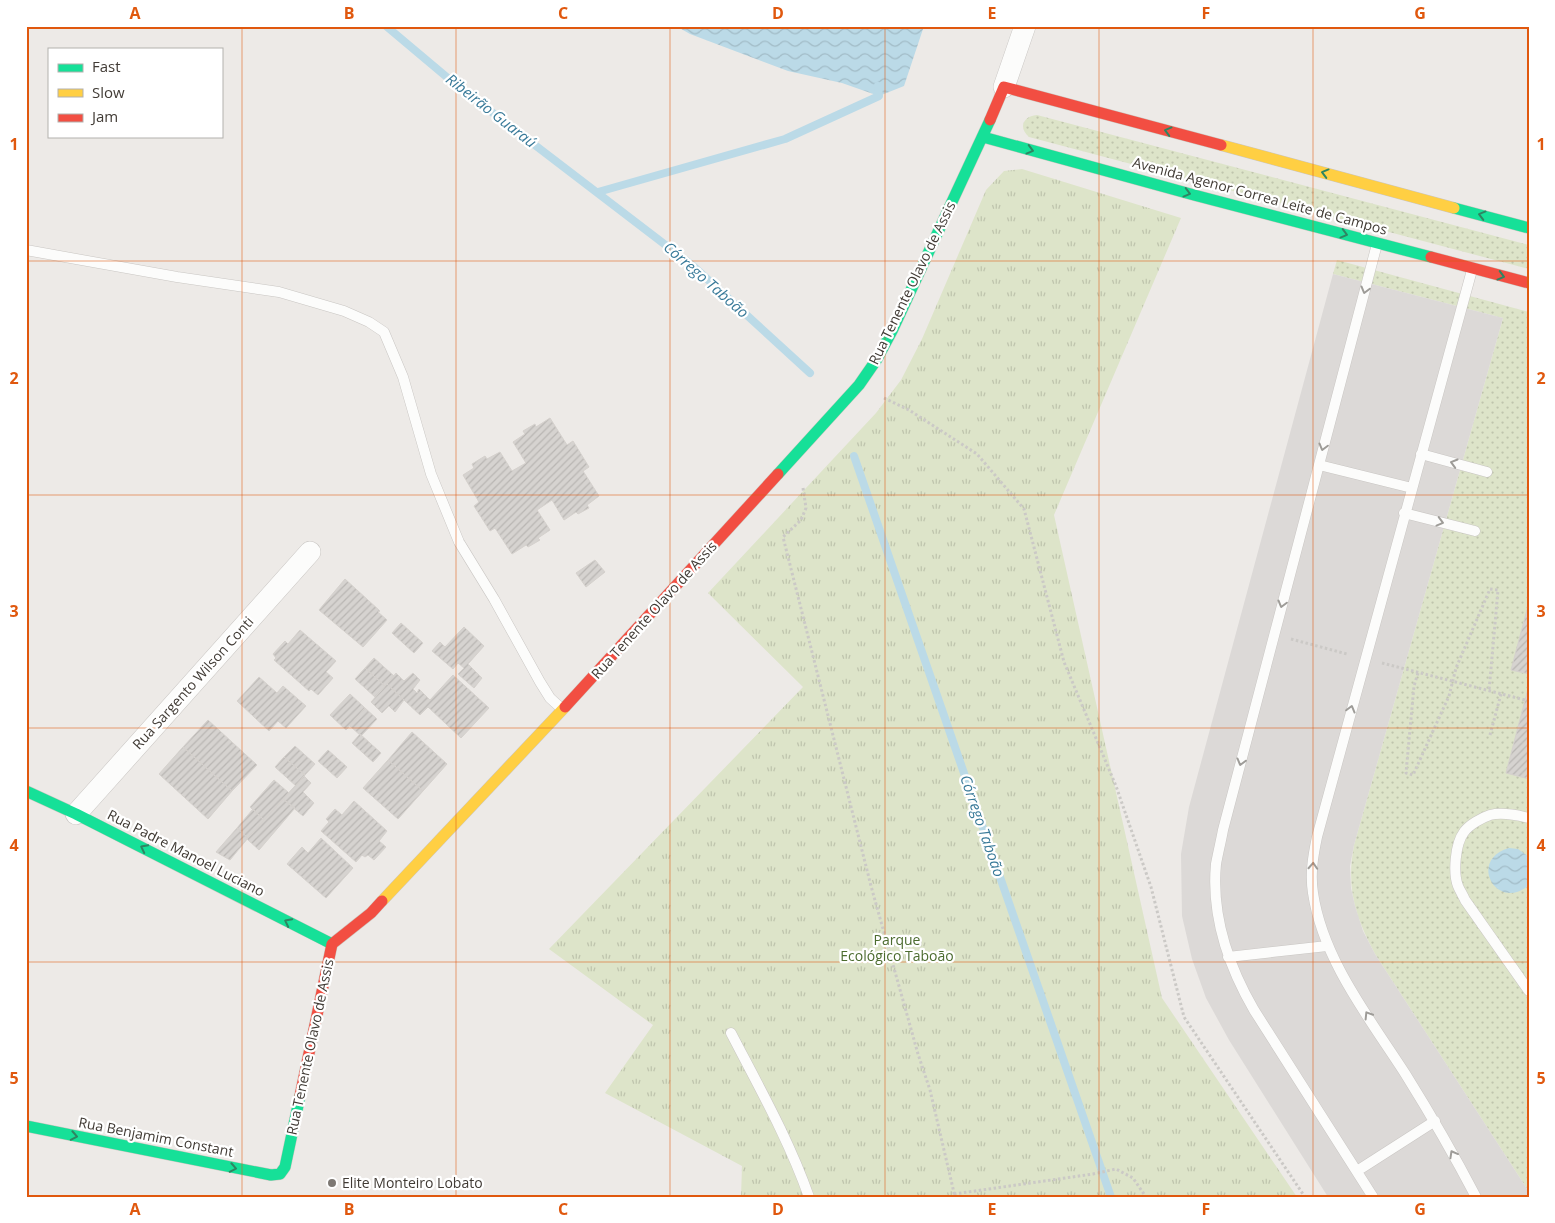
<svg xmlns="http://www.w3.org/2000/svg" width="1555" height="1223" font-family="'Open Sans',sans-serif">
  <defs>
    <pattern id="grass-dots" width="8" height="8" patternUnits="userSpaceOnUse" patternTransform="scale(1.25)"><rect width="8" height="8" fill="#dde4c9"/><path d="M2 2h.1M6 6h.1" fill="none" stroke="#bfc4ad" stroke-width="1.8" stroke-linecap="round"/></pattern>
    <pattern id="park-tufts" width="24" height="20" patternUnits="userSpaceOnUse" patternTransform="scale(1.25)"><rect width="24" height="20" fill="#dde4c9"/><path d="M3 7l-1-3M5 7V3M7 7l1-3M15 17l-1-3M17 17v-4M19 17l1-3" fill="none" stroke="#bfc4ad"/></pattern>
    <pattern id="water-waves" width="16" height="10" patternUnits="userSpaceOnUse" patternTransform="scale(1.25)"><rect width="16" height="10" fill="#bbdae7"/><path d="M0 5q4-4 8 0t8 0" fill="none" stroke="#a2bcc7"/></pattern>
    <pattern id="building-hatch" width="6" height="6" patternUnits="userSpaceOnUse" patternTransform="scale(1.25)"><rect width="6" height="6" fill="#d6d3d0"/><path d="M-1 1l2-2M0 6l6-6M5 7l2-2" fill="none" stroke="#b9b6b3"/></pattern>
  </defs>
  <rect width="100%" height="100%" fill="#edeae7"/>
  <path fill="url(#grass-dots)" d="M1037,115L1529,245V269L1029,137C1018,128 1023,116 1037,115Z
    M1337,260L1529,312V1192L1375,954C1355,916 1346,888 1354,845L1503,318L1333,274Z"/>
  <path fill="url(#park-tufts)" d="M1022,169L1181,218L1054,515L1162,998L1297,1197H741L742,1166L605,1093L653,1025L549,949L803,687L708,593L876,413L901,380L922,339L986,190L1004,171Z"/>
  <path fill="#dcd9d7" d="M1333,274L1503,318L1354,845L1350,866L1351,888L1355,906L1363,931L1375,954L1529,1192V1197H1328L1229,1040L1206,998L1192,959L1182,916L1181,854L1189,807Z"/>
  <path fill="url(#water-waves)" d="M676,26H924L904,86L879,96L842,83L788,71L690,34Z
    M1509,848L1518,849L1529,857V885C1497,913 1467,860 1509,848Z"/>
  <g fill="none" stroke-linecap="round" stroke-linejoin="round">
    <path stroke="#bbdae7" stroke-width="8" d="M386,26L455,84L693,266L810,373
      M598,192L785,139L879,96L878,86
      M854,456L1111,1197"/>
  </g>
  <path fill="url(#building-hatch)" stroke="#d5d1cd" d="M550,418L567,445L573,441L589,467L583,471L599,496L587,505L589,508L578,514L576,512L564,520L552,500L537,510L550,530L538,538L540,540L528,547L526,545L512,554L495,528L490,531L474,506L479,502L463,475L474,468L472,464L485,456L487,459L500,452L512,471L526,463L513,442L525,434L523,431L535,424L536,427Z
    M595,560L605,572L586,587L576,573Z
    M345,579L380,611L378,612L387,620L363,647L319,610Z
    M1529,602V674L1511,670Z
    M401,623L423,643L414,653L392,633Z
    M464,627L484,646L468,664L482,678L474,688L458,674L464,668L458,663L453,669L432,651L440,642L445,647Z
    M300,630L336,661L326,672L333,678L318,695L311,689L309,691L274,660L276,658L273,654L285,641L288,644Z
    M374,658L394,676L385,686L365,668Z
    M365,668L385,686L375,697L355,679Z
    M396,673L404,681L413,673L420,680L413,689L417,693L419,689L430,700L453,675L489,708L461,738L428,707L420,715L387,684Z
    M259,677L277,693L283,686L306,706L286,728L278,721L269,731L237,701Z
    M387,684L404,700L395,712L389,706L382,713L371,702Z
    M1529,685V779L1506,773Z
    M350,694L365,708L346,730L330,715Z
    M365,708L377,719L361,736L350,726Z
    M208,720L257,765L232,791L183,747Z
    M412,732L447,764L423,791L388,760Z
    M360,734L381,753L373,762L352,743Z
    M295,746L315,764L305,775L284,757Z
    M183,747L232,791L208,819L159,774Z
    M328,750L347,767L337,778L318,761Z
    M284,757L305,775L296,786L275,767Z
    M388,760L423,791L398,819L363,788Z
    M304,776L311,783L303,792L314,803L303,816L283,799Z
    M274,780L289,793L264,820L250,807Z
    M283,799L295,808L259,850L247,839Z
    M354,801L387,831L379,841L386,847L374,860L368,855L365,857L362,855L356,862L321,831L329,822L326,819L335,809L342,815Z
    M253,809L264,820L248,838L237,828Z
    M237,828L248,838L230,860L216,852Z
    M321,838L353,868L326,898L287,864L302,847L308,853Z"/>
  <g fill="none" stroke-linecap="round" stroke-linejoin="round">
    <g stroke="#c9c6c3" stroke-width="11">
      <path id="lane" d="M26,250L177,277L279,292L344,311L369,322L384,332L403,377L431,474L459,542L494,599L540,682L550,698L562,709
        M1472,270L1317,837C1313,856 1310,874 1313,893C1323,960 1370,1019 1406,1075C1431,1115 1454,1155 1476,1197
        M1421,454L1487,472
        M1319,465L1412,488
        M1404,513L1475,531
        M1529,818C1517,815 1502,812 1490,815C1481,818 1469,825 1464,832C1455,844 1453,873 1458,886C1460,891 1463,895 1465,900L1529,991
        M1228,957L1327,946
        M731,1033C759,1087 789,1140 809,1197
        M1357,1171L1435,1121
        M1373,1197L1254,1010C1228,965 1211,917 1216,864C1218,853 1221,841 1223,830L1377,244"/>
    </g>
    <g stroke="#c9c6c3" stroke-width="22">
      <path id="street" d="M1004,87L1025,26
        M76,814L310,552"/>
    </g>
    <g stroke="#cbc6bf" stroke-width="12">
      <path id="fast" d="M983,137L1194,195L1431,257
        M1454,208L1529,228
        M778,474L859,385L877,359L892,331L990,120
        M26,791L76,814L332,944
        M26,1126L271,1175L280,1174L285,1167L300,1096"/>
    </g>
    <g stroke="#cbc6bf" stroke-width="12">
      <path id="slow" d="M1221,145L1454,208
        M382,901L565,707"/>
    </g>
    <g stroke="#cbc6bf" stroke-width="12">
      <path id="jam" d="M990,120L1004,87L1221,145
        M1431,257L1529,283
        M565,707L778,474
        M300,1096L332,944L371,913L382,901"/>
    </g>
    <path stroke="#cbc9c6" stroke-width="3" stroke-dasharray="2.5 2.5" stroke-linecap="butt" d="M884,398L909,410L977,454L1024,509L1064,662L1116,786L1151,887L1184,1017L1305,1197
      M803,488L806,508L801,520L783,537L871,886L918,1054L930,1090L955,1197
      M1291,639L1347,654
      M1382,663L1525,700
      M1418,673L1414,686L1406,773L1413,775L1449,696L1456,668L1490,589L1498,590L1489,691
      M1490,735L1501,694
      M954,1194L1093,1174L1116,1169L1133,1178L1146,1197"/>
    <use href="#lane" stroke="#fcfcfb" stroke-width="10"/>
    <use href="#street" stroke="#fcfcfb" stroke-width="21"/>
    <use href="#fast" stroke="#16e098" stroke-width="11"/>
    <use href="#slow" stroke="#ffcf43" stroke-width="11"/>
    <use href="#jam" stroke="#f24e42" stroke-width="11"/>
  </g>
  <defs><path id="oneway-chevron" d="M-2-3.5L2.5 0L-2 3.5" fill="none" stroke-width="1.6" stroke-linecap="round" stroke-linejoin="round" transform="scale(1.25)"/></defs>
  <g stroke="#2e8562">
    <use href="#oneway-chevron" transform="translate(1168 131) rotate(-165)"/>
    <use href="#oneway-chevron" transform="translate(1030 150) rotate(15)"/>
    <use href="#oneway-chevron" transform="translate(1325 173) rotate(-165)"/>
    <use href="#oneway-chevron" transform="translate(1187 193) rotate(15)"/>
    <use href="#oneway-chevron" transform="translate(1482 215) rotate(-165)"/>
    <use href="#oneway-chevron" transform="translate(1344 234) rotate(15)"/>
    <use href="#oneway-chevron" transform="translate(1501 276) rotate(15)"/>
    <use href="#oneway-chevron" transform="translate(144 848) rotate(-153)"/>
    <use href="#oneway-chevron" transform="translate(288 922) rotate(-153)"/>
    <use href="#oneway-chevron" transform="translate(74 1136) rotate(11)"/>
    <use href="#oneway-chevron" transform="translate(233 1168) rotate(11)"/>
  </g>
  <g stroke="#9e9c98">
    <use href="#oneway-chevron" transform="translate(1365 290) rotate(105)"/>
    <use href="#oneway-chevron" transform="translate(1323 447) rotate(105)"/>
    <use href="#oneway-chevron" transform="translate(1454 463) rotate(-164)"/>
    <use href="#oneway-chevron" transform="translate(1440 522) rotate(15)"/>
    <use href="#oneway-chevron" transform="translate(1282 604) rotate(105)"/>
    <use href="#oneway-chevron" transform="translate(1351 709) rotate(-75)"/>
    <use href="#oneway-chevron" transform="translate(1241 762) rotate(105)"/>
    <use href="#oneway-chevron" transform="translate(1313 866) rotate(-87)"/>
    <use href="#oneway-chevron" transform="translate(1368 1015) rotate(-122)"/>
    <use href="#oneway-chevron" transform="translate(1453 1154) rotate(-119)"/>
  </g>
  <path fill="none" stroke="#e0580e" stroke-width="1" stroke-opacity="0.55" d="M242,26V1197M456,26V1197M670,26V1197M885,26V1197M1099,26V1197M1313,26V1197M26,261H1529M26,495H1529M26,728H1529M26,962H1529"/>
  <circle fill="#7d7873" stroke="#fff" stroke-width="2" cx="332" cy="1183" r="5"/>
  <g text-anchor="middle" stroke-width="4.5" stroke-linejoin="round" paint-order="stroke">
    <g font-size="14" fill="#413b35" stroke="#fff">
      <text transform="translate(1260 196) rotate(15)" y="5">Avenida Agenor Correa Leite de Campos</text>
      <text transform="translate(912 283) rotate(-64)" y="5">Rua Tenente Olavo de Assis</text>
      <text transform="translate(654 610) rotate(-48)" y="5">Rua Tenente Olavo de Assis</text>
      <text transform="translate(193 683) rotate(-48)" y="5">Rua Sargento Wilson Conti</text>
      <text transform="translate(186 853) rotate(27)" y="5">Rua Padre Manoel Luciano</text>
      <text transform="translate(310 1047) rotate(-78)" y="5">Rua Tenente Olavo de Assis</text>
      <text transform="translate(156 1137) rotate(11)" y="5">Rua Benjamim Constant</text>
    </g>
    <g font-size="14" fill="#4c6c2f" stroke="#fff">
      <text x="897" y="945">Parque<tspan x="897" dy="16">Ecológico Taboão</tspan></text>
    </g>
    <g font-size="14" fill="#413b35" stroke="#fff" text-anchor="start">
      <text x="342" y="1188">Elite Monteiro Lobato</text>
    </g>
    <g font-size="15" font-style="italic" fill="#397a99" stroke="#fff">
      <text transform="translate(491 111) rotate(38)" y="5">Ribeirão Guaraú</text>
      <text transform="translate(706 280) rotate(41)" y="5">Córrego Taboão</text>
      <text transform="translate(982 826) rotate(71)" y="5">Córrego Taboão</text>
    </g>
  </g>
  <rect width="1555" height="1223" fill="none" stroke="#ffffff" stroke-width="55"/>
  <rect x="48" y="48" width="175" height="90" fill="#ffffff" stroke="#b3b1ae"/>
  <rect x="58" y="64" width="25" height="8" fill="#16e098" stroke="#b3b1ae"/>
  <text x="92" y="72" font-size="15" fill="#413b35">Fast</text>
  <rect x="58" y="89" width="25" height="8" fill="#ffcf43" stroke="#b3b1ae"/>
  <text x="92" y="98" font-size="15" fill="#413b35">Slow</text>
  <rect x="58" y="114" width="25" height="8" fill="#f24e42" stroke="#b3b1ae"/>
  <text x="92" y="122" font-size="15" fill="#413b35">Jam</text>
  <rect x="28" y="28" width="1500" height="1168" fill="none" stroke="#e0580e" stroke-width="2"/>
  <g font-size="16" text-anchor="middle" font-weight="bold" fill="#e0580e">
    <text x="135" y="19">A</text>
    <text x="349" y="19">B</text>
    <text x="563" y="19">C</text>
    <text x="778" y="19">D</text>
    <text x="992" y="19">E</text>
    <text x="1206" y="19">F</text>
    <text x="1420" y="19">G</text>
    <text x="14" y="150">1</text>
    <text x="1541" y="150">1</text>
    <text x="14" y="384">2</text>
    <text x="1541" y="384">2</text>
    <text x="14" y="617">3</text>
    <text x="1541" y="617">3</text>
    <text x="14" y="851">4</text>
    <text x="1541" y="851">4</text>
    <text x="14" y="1084">5</text>
    <text x="1541" y="1084">5</text>
    <text x="135" y="1215">A</text>
    <text x="349" y="1215">B</text>
    <text x="563" y="1215">C</text>
    <text x="778" y="1215">D</text>
    <text x="992" y="1215">E</text>
    <text x="1206" y="1215">F</text>
    <text x="1420" y="1215">G</text>
  </g>
</svg>
